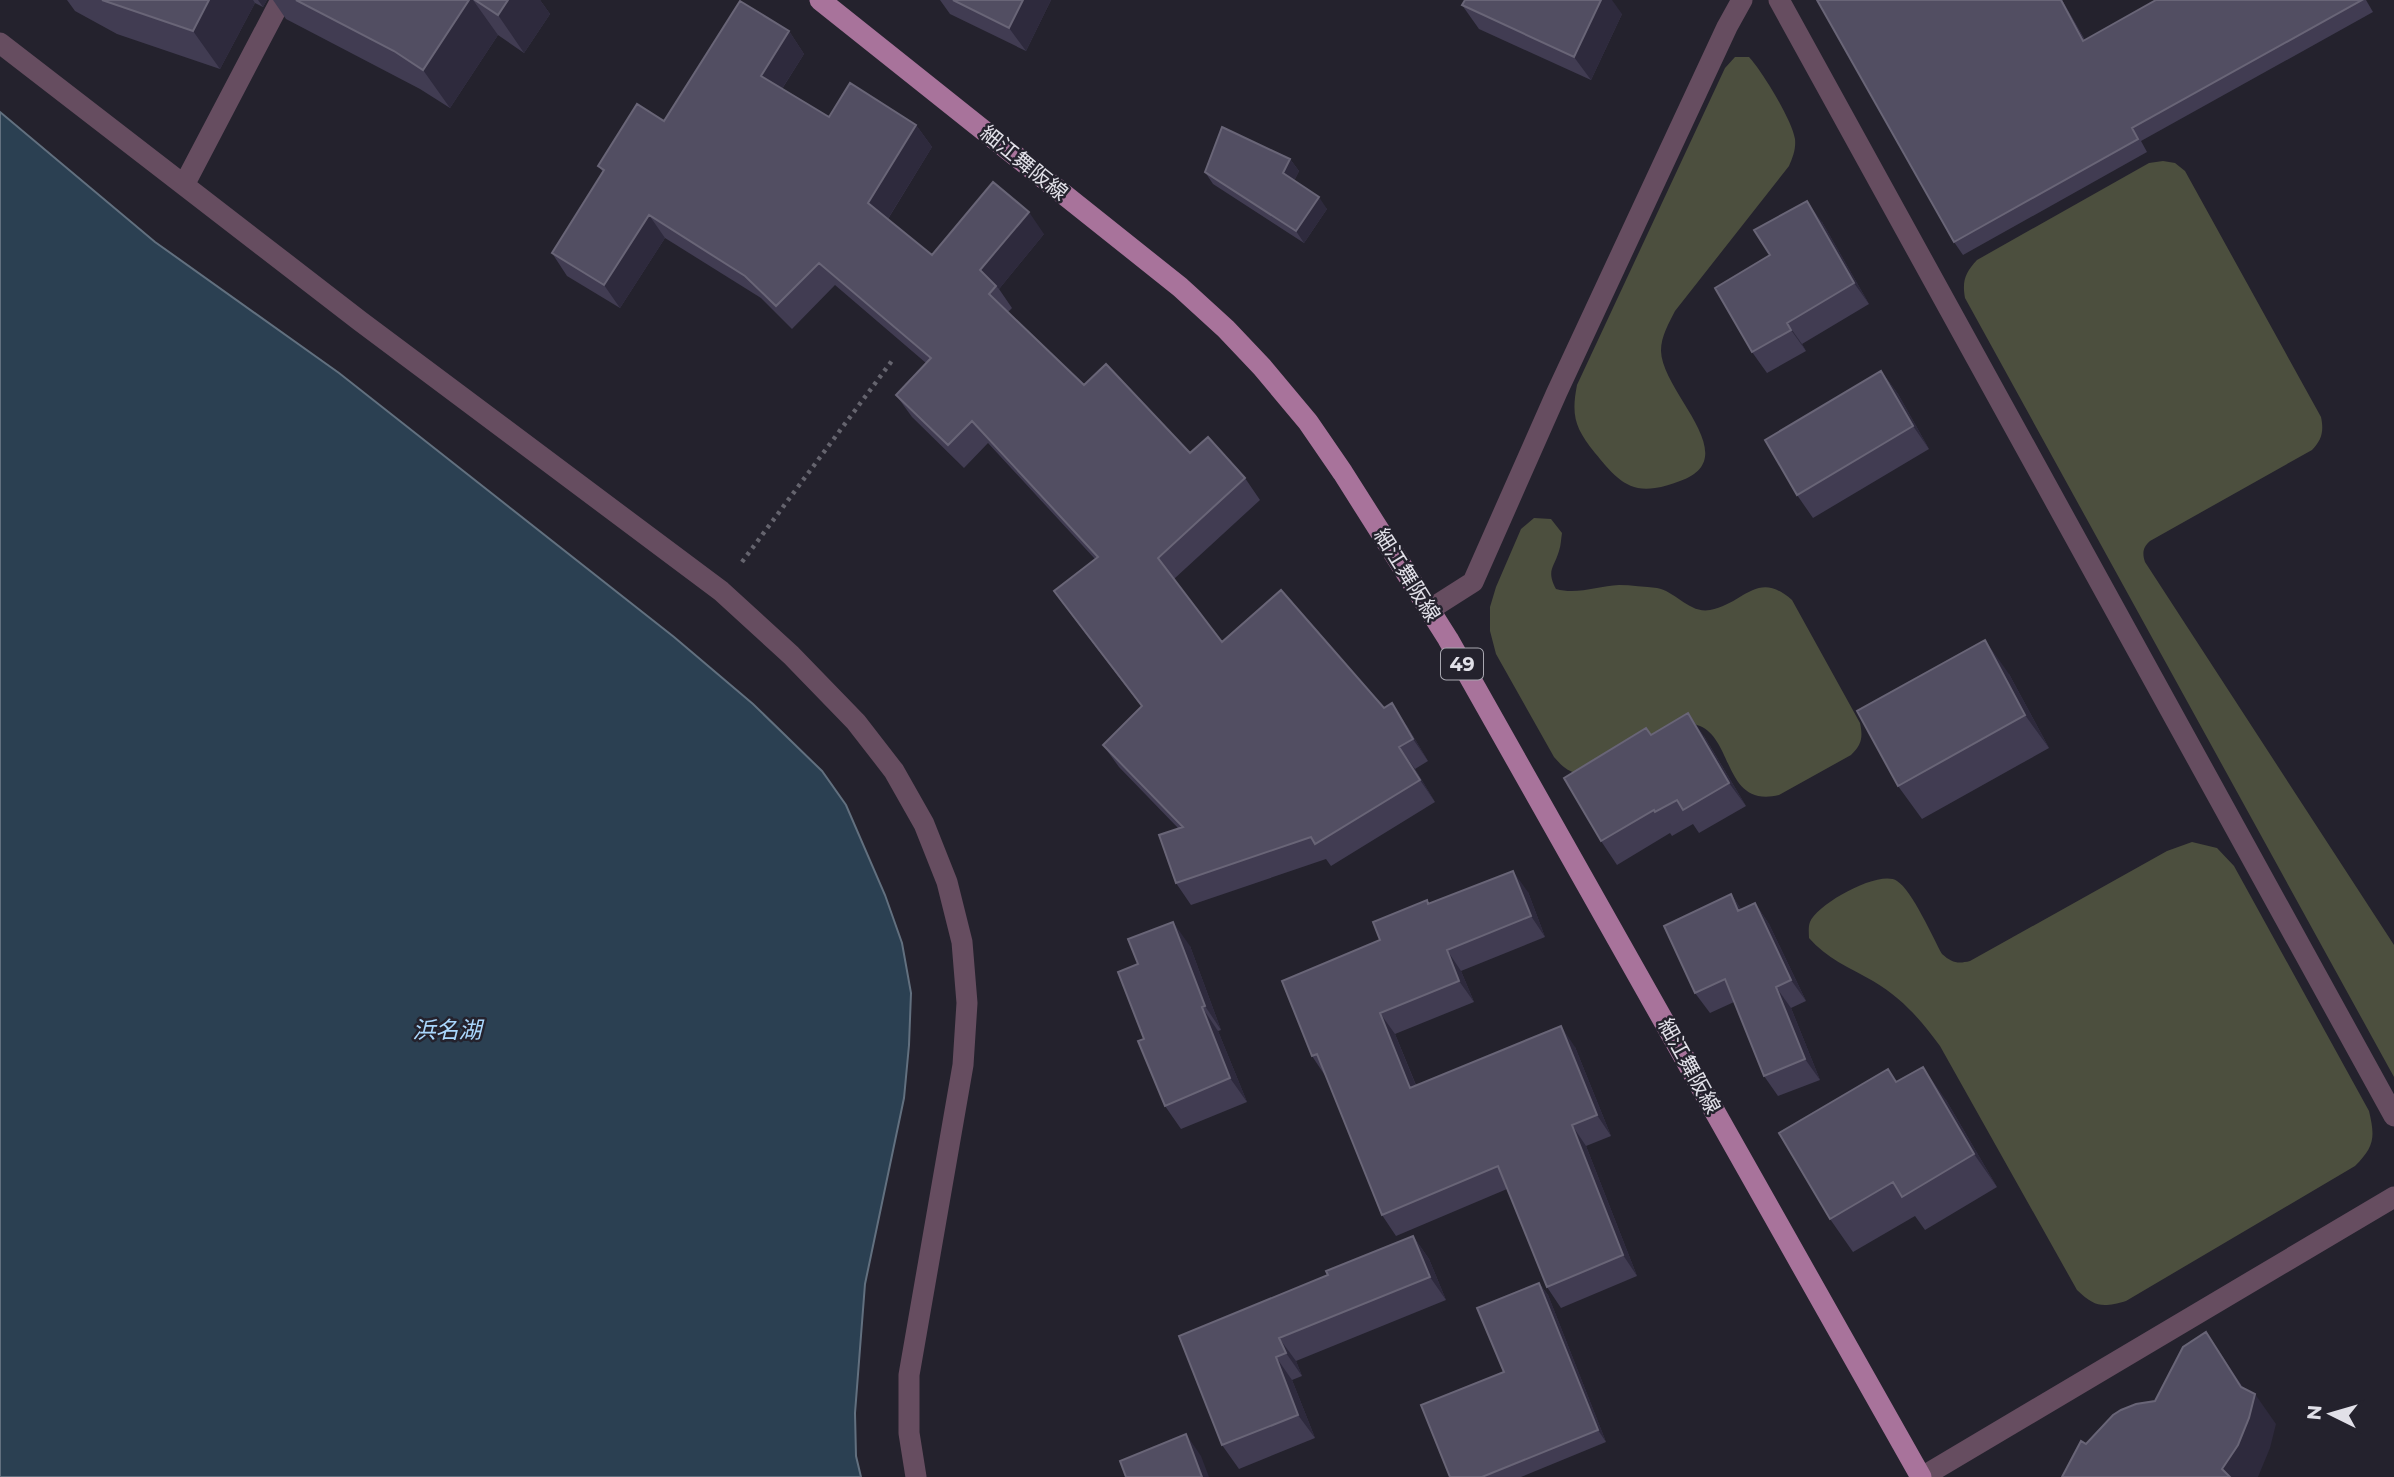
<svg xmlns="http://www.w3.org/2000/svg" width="2394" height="1477" font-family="Montserrat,'Noto Sans JP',sans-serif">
  <rect width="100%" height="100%" fill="#24222d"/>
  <path fill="#4c4f3e" d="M1735,57H1749C1762,71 1792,120 1795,139C1796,149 1793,157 1789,166L1675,311C1669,323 1661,336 1661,351C1662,393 1746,458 1680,481C1672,484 1663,487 1655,488C1626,493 1612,473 1595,453C1575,428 1571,416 1577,385L1725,68Z
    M2163,161L2175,163L2185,171L2321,417C2324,431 2322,440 2312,450L2150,541C2143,547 2142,553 2145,562L2394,945V1077L1965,298C1962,281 1965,273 1977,260L2149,163Z
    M1534,518L1551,519L1562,533C1561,539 1561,545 1559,551C1554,568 1546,570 1556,589C1577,595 1598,586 1619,585C1631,585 1645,587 1657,588C1675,591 1690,614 1710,610C1744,604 1757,569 1792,600L1860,723C1863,737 1862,745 1851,755L1779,795C1724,808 1734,741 1700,726C1695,724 1689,723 1684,722C1666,732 1597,772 1581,773C1569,774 1561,765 1554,757L1496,654L1490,631V607L1496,587L1521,529Z
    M2192,842L2217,848L2234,866L2369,1111C2375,1137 2375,1146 2355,1166L2126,1301C2102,1308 2095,1307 2077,1290L1940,1046C1919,1018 1903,999 1873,981C1850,968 1826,958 1809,938C1809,934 1808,927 1810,922C1817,904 1880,869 1897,881C1912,890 1933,938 1942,954C1952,963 1958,964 1970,961L2167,851Z"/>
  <path fill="#2b4052" stroke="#62707f" stroke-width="2" d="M0,112L155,242L339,373L674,637L753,704L822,771L846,805L885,895L902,943L911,993L909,1045L904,1098L865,1284L855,1413L856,1456L861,1477H0Z"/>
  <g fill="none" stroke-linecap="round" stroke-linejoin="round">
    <path stroke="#65646e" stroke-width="4.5" stroke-dasharray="3.5 5" stroke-linecap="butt" d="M742,562L894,358"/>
    <path stroke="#664d60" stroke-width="21" d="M1779,0L2394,1116
      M0,43L360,321L721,591L791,655L856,722L894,771L924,824L947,882L962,942L967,1003L963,1065L909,1375V1433L916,1477
      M184,185L281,0
      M1429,610L1473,582L1557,392L1727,27L1742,0"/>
    <path stroke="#664d60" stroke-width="21" d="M1922,1477L2394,1197"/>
    <path stroke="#a8739b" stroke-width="21" d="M820,0L1180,287L1226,329L1262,367L1308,422L1343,473L1448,639L1921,1477"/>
  </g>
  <path fill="#413c52" d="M67,0H267L263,7L255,3L220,69L117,34L75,11Z
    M273,0H540L550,14L524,53L498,35L450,108L420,89L286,19Z
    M940,0H1051L1026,51L950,14Z
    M1817,0H2062L2085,40L2156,0H2366L2373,12L2141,141L2147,152L1963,255L1954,242Z
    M1462,5L1622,14L1591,80L1479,29Z
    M789,31L804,54L782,89L829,117L916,125L932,147L888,219L932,255L1044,234L999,289L1012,308L1008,312L1084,385L1190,453L1245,478L1260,500L1174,579L1222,642L1384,708L1407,726L1428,761L1415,769L1435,802L1331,866L1326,859L1191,905L1176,883L1178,828L1119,767L1103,745L1142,707L1070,613L1054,591L1095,559L988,443L964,468L912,417L896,395L926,363L835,285L792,329L761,298L665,238L620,308L567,276L552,253L603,172L598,166L664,121Z
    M1290,159L1299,171L1294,181L1327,209L1304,243L1213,184L1205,172Z
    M1822,222L1869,304L1802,344L1806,351L1767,373L1752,352L1770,255Z
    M1881,371L1898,394L1929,449L1813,518L1797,495Z
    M2009,674L2049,748L1922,819L1898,786Z
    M1651,735L1704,736L1746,806L1699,833L1693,824L1672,836L1670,833L1617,865L1601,841Z
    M1528,892L1545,937L1461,971L1474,1002L1395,1034L1416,1085L1575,1047L1611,1136L1586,1146L1637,1276L1561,1308L1547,1287L1507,1189L1396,1236L1382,1215L1326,1077L1312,1056L1380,940L1427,900L1429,903Z
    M1731,894L1741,909L1755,903L1769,924L1806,1001L1791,1008L1820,1080L1778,1096L1764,1076L1734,1002L1710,1013L1695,993Z
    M1190,946L1221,1030L1218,1031L1247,1102L1181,1129L1165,1106Z
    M1897,1082L1946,1100L1997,1187L1925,1230L1915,1216L1853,1252L1830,1219Z
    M1413,1236L1429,1259L1446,1300L1296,1361L1302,1376L1292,1380L1315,1438L1239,1469L1222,1445L1179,1336L1328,1275Z
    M1539,1283L1548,1295L1606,1442L1521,1477H1450L1504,1372Z"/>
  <path fill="#2e2a3d" d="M209,0H253L255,3L220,69L193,31Z
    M258,0H267L263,7Z
    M469,0H473L498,35L450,108L423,70Z
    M508,0H540L550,14L524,53L498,15Z
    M1023,0H1051L1026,51L1009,28Z
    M1601,0H1612L1622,14L1591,80L1574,57Z
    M2061,0H2062L2092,54L2083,41Z
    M789,31L804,54L776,98L761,76Z
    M916,125L932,147L884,225L868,203Z
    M1290,159L1299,171L1292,185L1283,173Z
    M1319,197L1327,209L1304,243L1296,231Z
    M1807,201L1822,222L1869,304L1854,283Z
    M1029,212L1044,234L999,289L980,270Z
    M649,215L665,238L620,308L604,285Z
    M1787,323L1802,344L1806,351L1791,330Z
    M1881,371L1898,394L1929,449L1913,426Z
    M1985,640L2009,674L2049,748L2025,715Z
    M1392,703L1407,726L1428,761L1413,739Z
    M1688,713L1704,736L1746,806L1729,783Z
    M1399,747L1415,769L1435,802L1420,780Z
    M1513,871L1528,892L1545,937L1531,916Z
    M1731,894L1745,915L1738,911Z
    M1755,903L1769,924L1806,1001L1791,980Z
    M1173,922L1190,946L1221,1030L1205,1006Z
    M1447,950L1461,971L1474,1002L1459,981Z
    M1776,987L1791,1008L1820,1080L1805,1059Z
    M1202,1007L1218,1031L1247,1102L1230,1078Z
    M1380,1013L1395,1034L1425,1108L1410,1088Z
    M1561,1026L1575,1047L1611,1136L1597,1115Z
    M1923,1067L1946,1100L1997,1187L1974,1154Z
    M1572,1125L1586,1146L1637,1276L1623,1255Z
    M1413,1236L1429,1259L1446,1300L1430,1277Z
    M1539,1283L1548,1295L1606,1442L1598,1430Z
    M2206,1332L2253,1402L2255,1394L2276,1424L2270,1448L2258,1477H2228L2222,1469L2241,1387Z
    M1279,1338L1296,1361L1302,1376L1286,1353Z
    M1276,1357L1292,1380L1315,1438L1298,1415Z
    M1186,1434L1201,1456L1209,1477H1202Z"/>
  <path fill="#524e62" stroke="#696577" stroke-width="2" d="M102,0H209L193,31Z
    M296,0H469L423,70L394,51Z
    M475,0H508L498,15Z
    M953,0H1023L1009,28Z
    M1465,0H1601L1574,57L1462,5Z
    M1817,0H2061L2083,41L2156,0H2362L2132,128L2138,139L1954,242Z
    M740,1L789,31L761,76L829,117L850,83L916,125L868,203L932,255L993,182L1029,212L980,270L996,286L989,294L1084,385L1106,364L1190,453L1208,437L1245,478L1158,558L1222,642L1281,590L1384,708L1392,703L1413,739L1399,747L1420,780L1315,844L1311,837L1176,883L1159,835L1183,827L1103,745L1142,706L1054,591L1098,557L972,421L948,445L896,395L931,358L819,263L776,306L745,276L649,215L604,285L552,253L604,170L598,166L637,104L664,121Z
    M1222,127L1290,159L1283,173L1319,197L1296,231L1205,172Z
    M1807,201L1854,283L1787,323L1791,330L1752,352L1715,288L1770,255L1754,230Z
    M1881,371L1913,426L1797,495L1765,440Z
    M1985,640L2025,715L1898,786L1857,711Z
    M1688,713L1729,783L1683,810L1677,800L1655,812L1654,810L1601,841L1564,778L1646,728L1651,735Z
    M1513,871L1531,916L1447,950L1459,981L1380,1013L1410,1088L1561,1026L1597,1115L1572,1125L1623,1255L1547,1287L1498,1166L1382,1215L1317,1054L1312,1056L1282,981L1380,940L1373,922L1427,900L1428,904Z
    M1731,894L1738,911L1755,903L1791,980L1776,987L1805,1059L1764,1076L1725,979L1695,993L1664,926Z
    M1173,922L1205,1006L1202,1007L1230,1078L1165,1106L1138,1041L1144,1039L1118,972L1138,964L1128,939Z
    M1923,1067L1974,1154L1902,1197L1893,1182L1830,1219L1779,1133L1888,1069L1896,1082Z
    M1413,1236L1430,1277L1279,1338L1286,1353L1276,1357L1298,1415L1222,1445L1179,1336L1328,1275L1326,1271Z
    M1539,1283L1598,1430L1482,1477H1450L1421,1405L1504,1372L1477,1308Z
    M2206,1332L2241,1387L2255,1394L2249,1418L2238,1445L2222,1469L2230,1477H2062L2081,1441L2086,1444L2113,1415L2121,1410L2136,1404L2155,1401L2183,1347Z
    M1186,1434L1202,1477H1126L1120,1461Z"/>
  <g text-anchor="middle" stroke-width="5" stroke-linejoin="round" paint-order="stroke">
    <rect fill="#24222d" stroke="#a8a7b0" stroke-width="2" x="1441" y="648.5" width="42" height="31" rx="5"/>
    <g font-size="19" font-weight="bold" fill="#e1e0e8">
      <text x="1462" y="671">49</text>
    </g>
    <g font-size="21" fill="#e1e0e8" stroke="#24222d">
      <text transform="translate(1024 163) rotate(39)" y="7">細江舞阪線</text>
      <text transform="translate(1407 575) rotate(58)" y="7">細江舞阪線</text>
      <text transform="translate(1689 1066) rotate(61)" y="7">細江舞阪線</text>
    </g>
    <g font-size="23" font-style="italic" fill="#aad7fd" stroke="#24222d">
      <text x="447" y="1038">浜名湖</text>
    </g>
  </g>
  <g transform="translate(2331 1414) rotate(275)" stroke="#24222d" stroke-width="5" paint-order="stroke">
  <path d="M0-5L12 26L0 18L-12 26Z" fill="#e1e0e8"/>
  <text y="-10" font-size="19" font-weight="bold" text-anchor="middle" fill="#e1e0e8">N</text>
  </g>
</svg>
